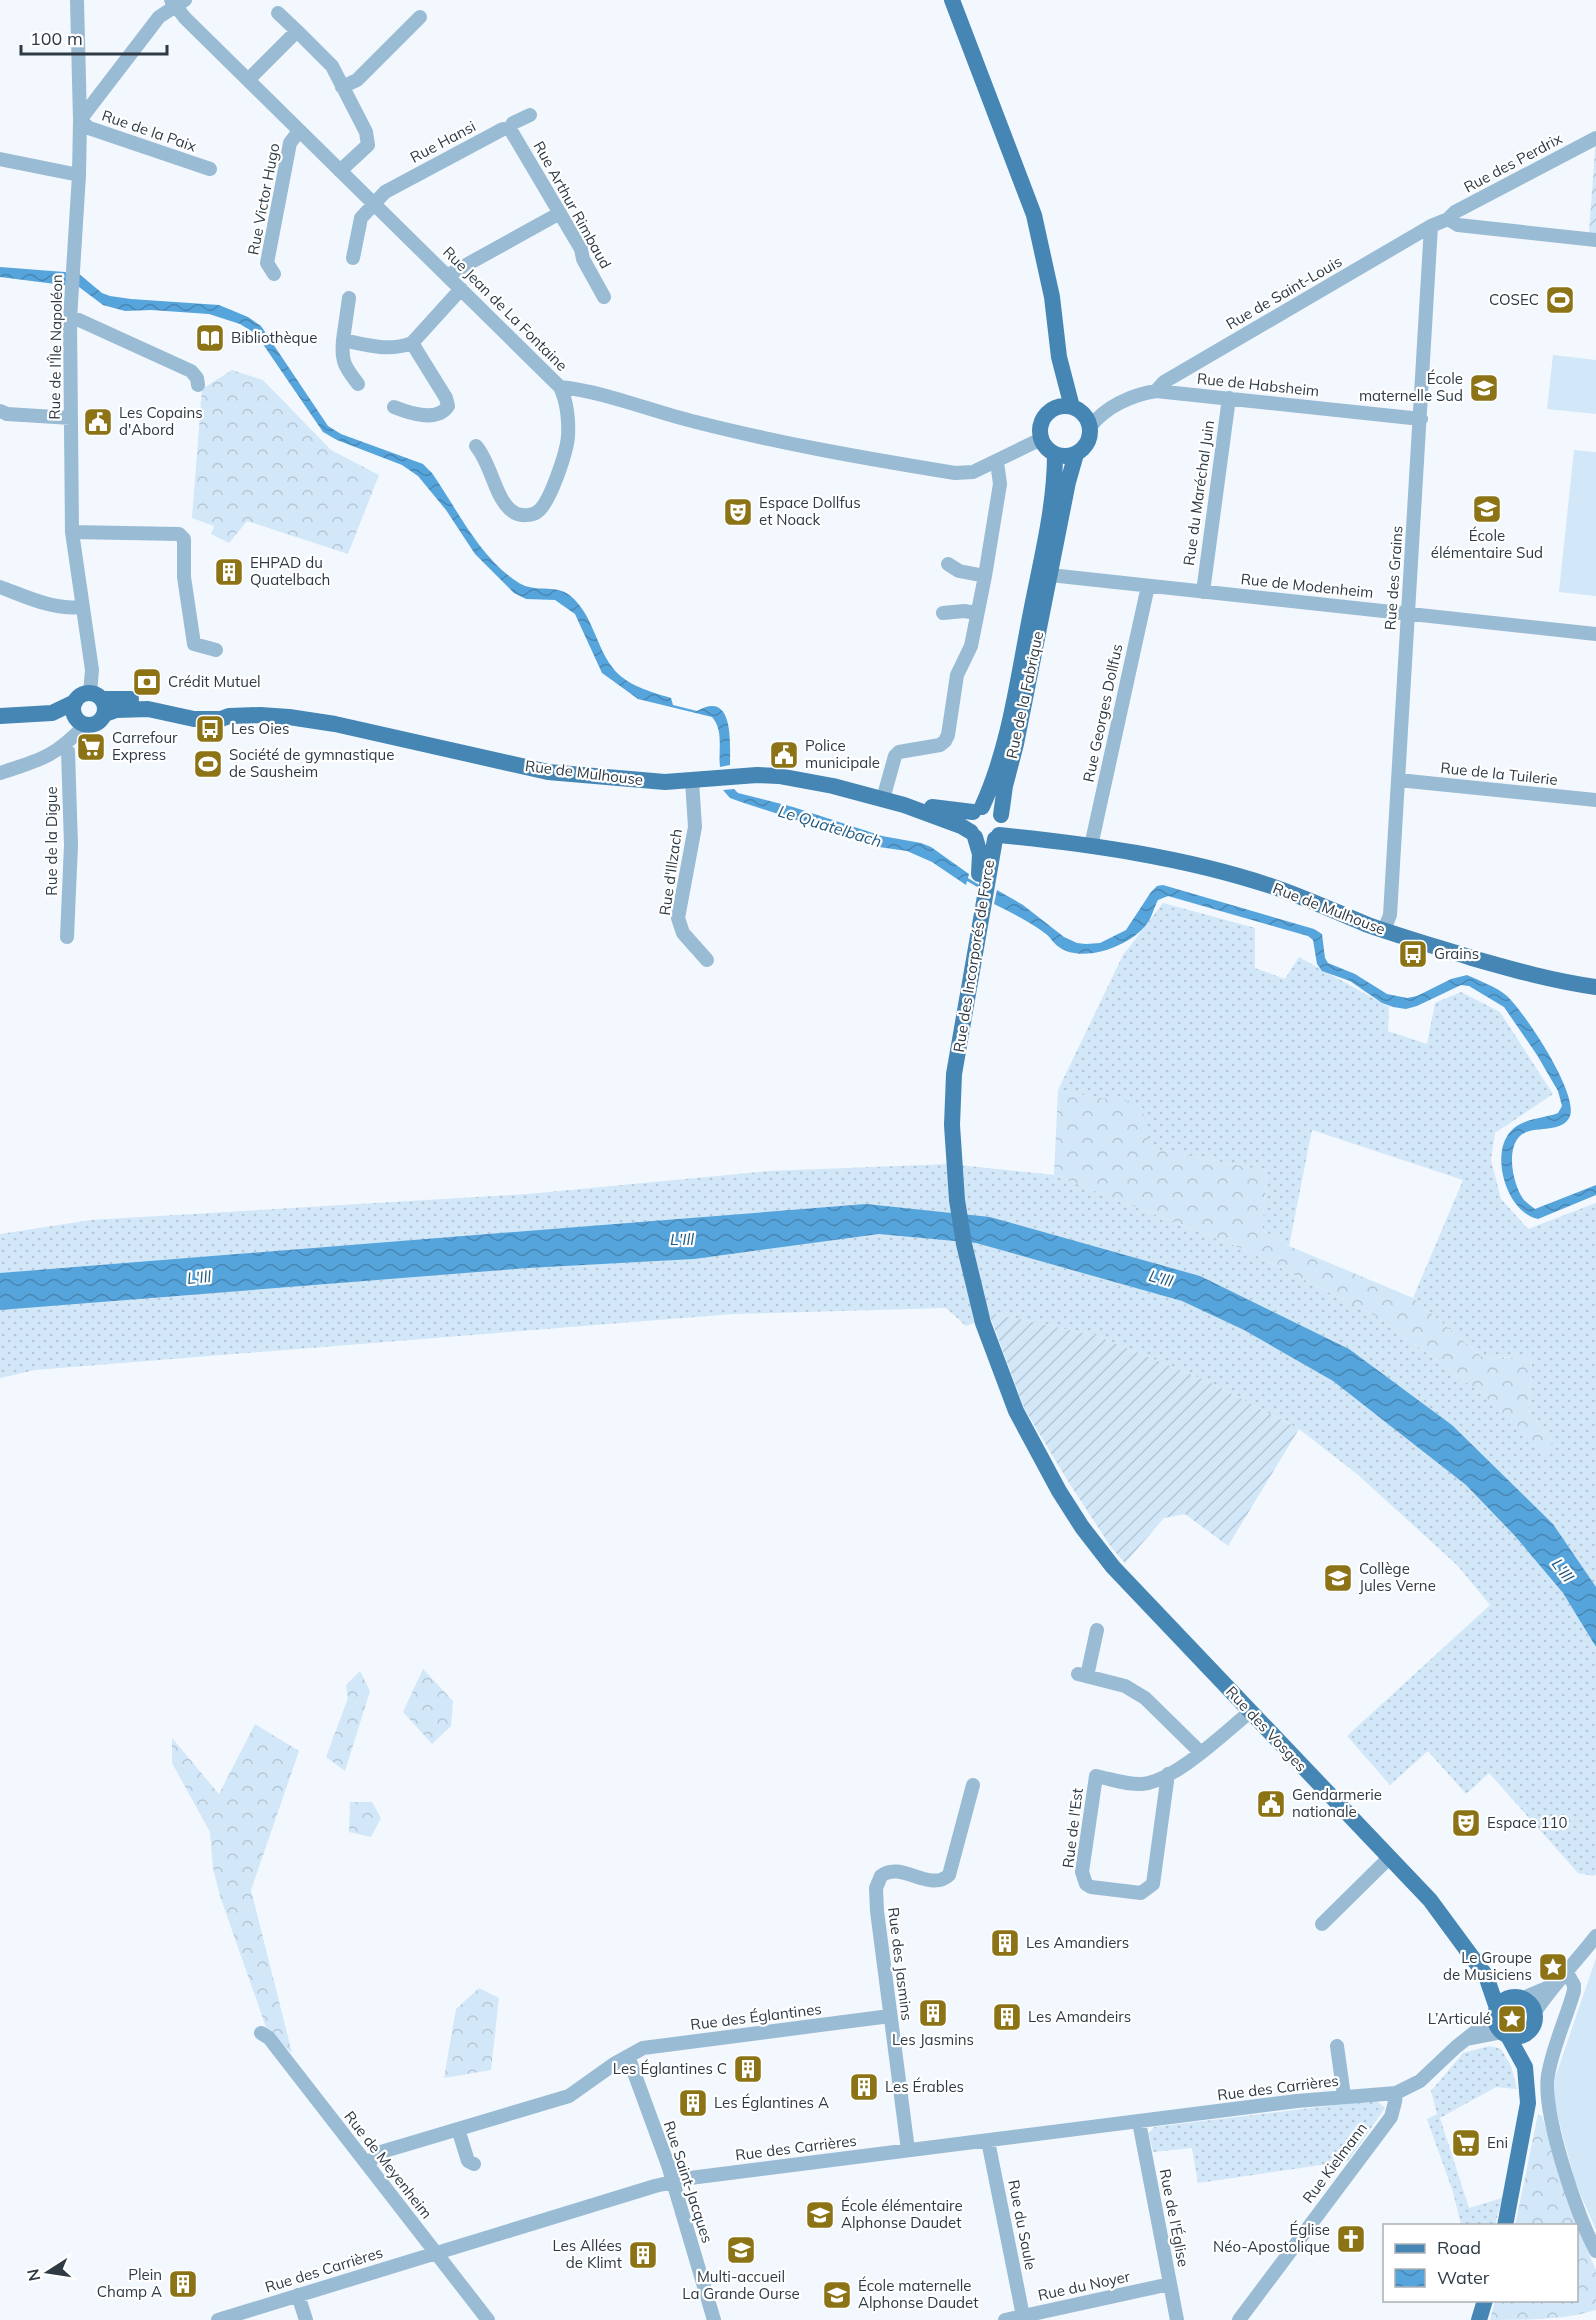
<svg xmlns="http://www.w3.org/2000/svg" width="1596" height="2320" font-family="Mulish,sans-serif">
  <defs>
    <pattern id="grass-dots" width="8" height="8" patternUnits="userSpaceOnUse" patternTransform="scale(1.5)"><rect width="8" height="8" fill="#d2e7f8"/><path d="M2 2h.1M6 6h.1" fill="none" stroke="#b5c7d6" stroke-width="1.8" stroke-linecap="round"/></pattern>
    <pattern id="forest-crowns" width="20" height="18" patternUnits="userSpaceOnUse" patternTransform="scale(1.5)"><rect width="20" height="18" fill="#d2e7f8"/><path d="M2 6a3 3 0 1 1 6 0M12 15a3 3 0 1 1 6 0" fill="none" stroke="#b5c7d6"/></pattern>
    <pattern id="garden-furrows" width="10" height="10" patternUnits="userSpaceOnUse" patternTransform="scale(1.5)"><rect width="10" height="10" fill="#d2e7f8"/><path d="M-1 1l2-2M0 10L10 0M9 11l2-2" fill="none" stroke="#b5c7d6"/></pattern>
    <pattern id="water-waves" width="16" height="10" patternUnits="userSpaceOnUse" patternTransform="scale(1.5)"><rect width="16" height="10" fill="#56a4dc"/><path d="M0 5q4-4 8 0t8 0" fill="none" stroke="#4887b4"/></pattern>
  </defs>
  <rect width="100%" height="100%" fill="#f2f8fe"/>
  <path fill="url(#grass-dots)" d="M1163,903L1255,928V968L1285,979L1299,957L1389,1007L1388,1031L1427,1044L1435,1003L1461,992L1500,1012L1553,1094L1495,1133L1491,1160L1501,1199L1528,1229L1596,1203V1587L1553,1524L1452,1425L1349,1349L1200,1276L990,1217L958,1242L976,1243L1182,1301L1244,1330L1333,1381L1466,1485L1515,1536L1563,1593L1596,1647V1874L1594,1876L1578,1873L1489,1773L1466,1794L1428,1751L1390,1785L1347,1736L1490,1605L1457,1565L1357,1474L1299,1429L1207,1381L1097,1336L996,1314L966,1326L946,1308L733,1314L35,1370L0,1378V1234L91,1220L528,1194L769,1171L950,1164L1054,1175L1243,1249L1378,1317L1481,1393L1546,1451L1552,1442L1528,1409L1532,1358L1482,1357L1413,1298L1463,1180L1312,1130L1289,1246L1262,1230L1267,1171L1150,1148L1097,1098L1058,1090L1123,955Z
    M1490,2046L1501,2049L1511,2066L1517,2089L1496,2087L1440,2118L1469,2208L1502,2198L1495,2225H1461L1453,2192L1427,2119L1437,2114L1431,2091L1463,2053Z
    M1376,2100L1385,2108L1348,2161L1198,2183L1192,2148L1153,2152L1149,2134L1154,2127Z"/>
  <path fill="url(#forest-crowns)" d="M232,370L263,380L331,450L379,475L348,554L247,521L229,543L211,534L214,526L192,518L202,389Z
    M1058,1090L1097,1098L1141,1102L1150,1148L1267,1171L1262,1230L1289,1246L1413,1298L1482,1357L1532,1358L1528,1409L1552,1442L1546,1452L1481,1393L1378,1317L1243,1249L1054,1175Z
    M423,1669L453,1701L451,1726L432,1744L403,1712Z
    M360,1671L370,1691L345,1771L326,1757L348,1698L346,1685Z
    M255,1724L299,1751L251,1890L292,2053L268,2033L220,1896L213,1868L210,1832L172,1763V1738L219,1794Z
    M350,1802H372L381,1818L371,1837L349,1832Z
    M479,1988L499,1998L491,2070L444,2078L456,2009Z
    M1538,2114L1542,2116L1576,2225L1515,2226Z
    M1577,2227L1596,2270V2310C1565,2320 1524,2320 1490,2320L1495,2301L1576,2300Z"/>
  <path fill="url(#garden-furrows)" d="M1596,136V234L1589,233Z
    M996,1314L1097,1336L1207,1381L1299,1429L1228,1546L1185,1514L1164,1518L1125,1563L1111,1547L1069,1483L1024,1408L990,1316Z"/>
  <path fill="#d2e7f8" d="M1553,355L1596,360V414L1547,409Z
    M1574,450L1596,452V596L1559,592Z
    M1596,1958V2230L1576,2184L1562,2133L1555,2104V2078Z"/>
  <path fill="url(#water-waves)" d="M0,267L78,273L102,293L110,296L131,299L219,305L248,317L261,326L328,426L341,434L423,464L432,473C457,509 481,560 519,583C537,594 559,582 574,599C593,618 596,645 612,667C625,685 651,692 671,698L673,705L697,711C734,690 730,742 730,765L720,767C718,749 724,731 712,717L638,699L609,678L602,673L575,614L555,600L526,599L514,593L475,554L446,510L418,476L402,465L337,440L323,432L256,334L240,324L209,314L151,310L125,311L103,305L79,287L0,277Z
    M734,789L738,793L793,807L882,836L921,843L931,847L969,874L966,885L932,862L907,851L879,847L741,802L730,798L723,790Z
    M1163,885L1314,929L1322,934L1325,958L1328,963L1355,974L1387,994L1407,998L1417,996L1451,979L1467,975C1480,981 1497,987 1507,996C1525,1013 1578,1092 1570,1116C1563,1134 1533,1125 1521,1135C1505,1148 1513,1186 1524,1200C1527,1203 1531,1206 1535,1209L1596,1185V1195L1538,1219C1507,1213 1489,1154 1511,1131C1523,1118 1543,1119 1558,1113L1562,1106L1558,1091L1537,1055L1504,1007L1469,986L1461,985L1417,1006L1406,1009L1393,1007L1382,1003L1350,981L1322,971L1317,964L1313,940L1308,936L1168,896L1158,900C1154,907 1152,918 1146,925C1130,946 1082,964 1059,947C1054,944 1051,938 1046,934C1030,922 1012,913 994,904L997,890L1023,905L1064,937L1077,943L1086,944L1100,943L1126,930L1151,892L1157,886Z
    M866,1204L990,1217L1200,1276L1349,1349L1452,1425L1553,1524L1596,1587V1647L1563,1593L1515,1536L1466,1485L1333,1381L1244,1330L1182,1301L976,1243L879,1234L694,1259L528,1268L0,1310V1273Z"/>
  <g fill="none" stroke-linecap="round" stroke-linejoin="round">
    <path stroke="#56a4dc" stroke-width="3" d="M965,878L980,887"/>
    <path stroke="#9abbd4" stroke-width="14" d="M77,0L80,120L79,175L70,319L72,532L92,670L90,693
      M171,0L185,18L560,387C567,401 569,421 568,436C567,451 550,504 537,512C532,516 520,516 515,513C495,502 492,464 476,446
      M185,0L159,17L80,120L89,128L210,169
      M278,13L297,31
      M248,80L297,31L332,66L366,132L368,145L340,171
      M342,87L357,80L420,17
      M510,129L581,249L583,259L604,297
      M510,129L513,123L530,115
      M0,159L79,175
      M1448,219L1455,212L1596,138
      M353,258L361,218L385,192L503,129H510
      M274,274L267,263L290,143L299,131
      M448,275L560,213
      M70,319L79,320L191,371L197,378L198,385
      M343,340L349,298
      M412,343L461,289
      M358,384C345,367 341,362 343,340C367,345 388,352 412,343L446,398L448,406C437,423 409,413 394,407
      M560,387C607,392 650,411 696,422C782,444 869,459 955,473L973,472L1041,439
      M1156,391L1164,382L1431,226L1448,219L1458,225L1596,240
      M0,411L7,414L71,418
      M1090,427C1105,407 1131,395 1156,391L1421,419
      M72,532L179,534L184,539V577L194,644L216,650
      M948,564L959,571L985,576
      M1050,575L1596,634
      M0,587C27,597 53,610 82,607
      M1203,592L1229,398
      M943,613L964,611L977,613
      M65,746L68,751L71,845L67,937
      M0,773C40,760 55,757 85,725
      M1398,780L1596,800
      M692,781L695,827L678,918L683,933L707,960
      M883,799L895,756L899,752L940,745L945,741L948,735L957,675L971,646L985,576L1000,484L997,462
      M1091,846L1148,586
      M1384,930L1390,915L1431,226
      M1078,1674L1125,1686L1145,1698L1201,1753
      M1087,1676L1097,1630
      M1168,1774L1153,1884L1141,1893L1091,1887L1086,1884L1082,1872L1096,1776C1111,1779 1127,1785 1142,1784C1175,1781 1224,1733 1250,1712
      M1322,1924L1389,1858
      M1567,1973L1574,1985V1991C1566,2019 1553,2046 1548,2075C1542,2113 1577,2217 1596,2251
      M1523,1998L1554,1985
      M1535,2012C1553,1985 1576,1962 1596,1936
      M261,2033L269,2038L488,2320
      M1467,2039L1503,2032
      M1337,2046L1344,2096
      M628,2056L668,2165L714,2320
      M1139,2122L1177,2320
      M458,2129L468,2161L474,2164
      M988,2141L1023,2316
      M908,2150L877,1911L876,1888L881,1876C901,1860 930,1893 949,1875L973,1785
      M367,2164L381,2152L569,2096L614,2064L643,2048L890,2016
      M298,2295L306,2320
      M218,2320L655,2186L690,2178L1297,2101L1396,2093
      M1005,2320L1170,2284
      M1239,2320L1391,2117L1395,2102L1396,2093L1420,2081L1456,2047L1495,2016"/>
    <path stroke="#4686b4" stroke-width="16" d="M952,0L1034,215L1052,297L1059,357L1072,407
      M1040 431a25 25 0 1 1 50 0a25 25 0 1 1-50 0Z
      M73 709a16 16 0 1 1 32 0a16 16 0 1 1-32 0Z
      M102,699H131
      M105,714L116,710L148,709L194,719H221L229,716L260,715L289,717L335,724L548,772L665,782L757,775L779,776L833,786L904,805L961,826L971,832
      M0,716L52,713L75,702
      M932,807L973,812
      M982,807C1010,746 1018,677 1031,612C1041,560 1055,507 1055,454
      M1001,815L1005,786L1016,744L1068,482L1076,454
      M999,835C1090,844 1183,857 1271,886C1304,897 1336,912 1368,925C1402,937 1437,947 1472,958C1514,970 1553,981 1596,987
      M975,837L980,854L979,874
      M995,839L954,1074L952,1125L957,1200L964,1244L983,1323L1016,1411L1059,1491L1082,1527L1113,1567L1430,1900L1486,1976L1497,2008
      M1495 2017a20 20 0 1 1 40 0a20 20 0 1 1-40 0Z
      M1505,2226L1528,2103L1525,2067L1508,2036
      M1479,2320L1485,2300"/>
  </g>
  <defs>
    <g id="stadium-square" transform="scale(1.5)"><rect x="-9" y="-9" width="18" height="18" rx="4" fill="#8c7316" stroke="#fff"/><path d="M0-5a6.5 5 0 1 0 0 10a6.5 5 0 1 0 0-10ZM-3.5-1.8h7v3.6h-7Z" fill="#fff"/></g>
    <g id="library-square" transform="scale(1.5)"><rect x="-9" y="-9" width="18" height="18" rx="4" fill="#8c7316" stroke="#fff"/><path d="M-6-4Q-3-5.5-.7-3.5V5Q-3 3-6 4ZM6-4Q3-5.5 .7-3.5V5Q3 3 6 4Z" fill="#fff"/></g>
    <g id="school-square" transform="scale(1.5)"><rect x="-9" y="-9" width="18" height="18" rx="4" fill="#8c7316" stroke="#fff"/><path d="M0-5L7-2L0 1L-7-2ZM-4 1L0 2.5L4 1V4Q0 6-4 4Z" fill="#fff"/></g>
    <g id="civic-square" transform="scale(1.5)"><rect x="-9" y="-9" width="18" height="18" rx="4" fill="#8c7316" stroke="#fff"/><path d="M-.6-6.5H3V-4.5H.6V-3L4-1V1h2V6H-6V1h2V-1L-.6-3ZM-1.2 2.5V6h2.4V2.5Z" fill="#fff"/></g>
    <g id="theatre-square" transform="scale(1.5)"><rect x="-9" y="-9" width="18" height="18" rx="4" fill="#8c7316" stroke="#fff"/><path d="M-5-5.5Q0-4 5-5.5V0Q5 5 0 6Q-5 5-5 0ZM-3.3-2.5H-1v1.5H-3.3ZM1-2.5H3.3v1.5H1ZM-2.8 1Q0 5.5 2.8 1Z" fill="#fff"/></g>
    <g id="building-square" transform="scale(1.5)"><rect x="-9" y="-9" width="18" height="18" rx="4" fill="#8c7316" stroke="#fff"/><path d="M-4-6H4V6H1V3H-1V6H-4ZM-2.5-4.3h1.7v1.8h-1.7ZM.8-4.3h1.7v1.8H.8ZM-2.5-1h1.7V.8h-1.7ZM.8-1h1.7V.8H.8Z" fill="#fff"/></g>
    <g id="bank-square" transform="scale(1.5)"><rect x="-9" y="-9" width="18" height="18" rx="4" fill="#8c7316" stroke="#fff"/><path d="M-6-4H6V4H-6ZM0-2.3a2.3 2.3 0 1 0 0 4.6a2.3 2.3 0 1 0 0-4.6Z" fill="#fff"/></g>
    <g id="bus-square" transform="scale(1.5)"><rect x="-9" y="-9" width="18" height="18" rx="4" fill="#8c7316" stroke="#fff"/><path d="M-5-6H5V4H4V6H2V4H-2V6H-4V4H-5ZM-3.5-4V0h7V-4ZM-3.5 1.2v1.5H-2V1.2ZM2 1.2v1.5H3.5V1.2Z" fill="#fff"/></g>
    <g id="supermarket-square" transform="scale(1.5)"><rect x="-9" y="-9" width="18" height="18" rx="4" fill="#8c7316" stroke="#fff"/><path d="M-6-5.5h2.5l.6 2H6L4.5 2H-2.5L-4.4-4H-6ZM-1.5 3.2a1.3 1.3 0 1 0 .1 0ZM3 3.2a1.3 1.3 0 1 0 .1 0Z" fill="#fff"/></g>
    <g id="sight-square" transform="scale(1.5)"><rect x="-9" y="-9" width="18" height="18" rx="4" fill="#8c7316" stroke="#fff"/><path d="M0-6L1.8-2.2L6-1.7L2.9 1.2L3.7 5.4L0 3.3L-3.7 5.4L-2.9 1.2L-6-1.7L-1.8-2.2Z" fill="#fff"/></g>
    <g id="church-square" transform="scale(1.5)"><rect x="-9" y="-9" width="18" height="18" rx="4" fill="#8c7316" stroke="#fff"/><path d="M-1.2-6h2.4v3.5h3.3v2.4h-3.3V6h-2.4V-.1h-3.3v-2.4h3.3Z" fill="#fff"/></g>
  </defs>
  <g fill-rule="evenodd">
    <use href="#stadium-square" x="1560" y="300"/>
    <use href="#library-square" x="210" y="338"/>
    <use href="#school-square" x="1484" y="388"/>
    <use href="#civic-square" x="98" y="422"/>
    <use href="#school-square" x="1487" y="509"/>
    <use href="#theatre-square" x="738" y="512"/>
    <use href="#building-square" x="229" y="572"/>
    <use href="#bank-square" x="147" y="682"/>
    <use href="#bus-square" x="210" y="729"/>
    <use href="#supermarket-square" x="91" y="747"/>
    <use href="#civic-square" x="784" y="755"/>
    <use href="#stadium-square" x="208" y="764"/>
    <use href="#bus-square" x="1413" y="954"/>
    <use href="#school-square" x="1338" y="1578"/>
    <use href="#civic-square" x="1271" y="1804"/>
    <use href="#theatre-square" x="1466" y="1823"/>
    <use href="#building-square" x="1005" y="1943"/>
    <use href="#sight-square" x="1553" y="1967"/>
    <use href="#building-square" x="933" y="2013"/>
    <use href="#building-square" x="1007" y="2017"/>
    <use href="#sight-square" x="1512" y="2019"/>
    <use href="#building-square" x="748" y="2069"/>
    <use href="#building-square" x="864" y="2087"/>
    <use href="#building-square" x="693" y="2103"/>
    <use href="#supermarket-square" x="1466" y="2143"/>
    <use href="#school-square" x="820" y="2215"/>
    <use href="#church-square" x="1351" y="2239"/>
    <use href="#school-square" x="741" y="2250"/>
    <use href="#building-square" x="643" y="2255"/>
    <use href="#building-square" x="183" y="2284"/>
    <use href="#school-square" x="837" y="2295"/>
  </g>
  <g text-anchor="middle" stroke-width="4.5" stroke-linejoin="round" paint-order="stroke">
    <g font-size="15" fill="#2e3b45" stroke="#fff">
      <text transform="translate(149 131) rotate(19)" y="5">Rue de la Paix</text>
      <text transform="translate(443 142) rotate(-28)" y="5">Rue Hansi</text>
      <text transform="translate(1513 163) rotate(-28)" y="5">Rue des Perdrix</text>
      <text transform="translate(264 199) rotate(-79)" y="5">Rue Victor Hugo</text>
      <text transform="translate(572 205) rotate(61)" y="5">Rue Arthur Rimbaud</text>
      <text transform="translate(1284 293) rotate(-30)" y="5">Rue de Saint-Louis</text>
      <text transform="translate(505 309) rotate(45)" y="5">Rue Jean de La Fontaine</text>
      <text transform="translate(56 347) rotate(-89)" y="5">Rue de l'Île Napoléon</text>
      <text transform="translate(1258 385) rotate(6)" y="5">Rue de Habsheim</text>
      <text transform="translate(1199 493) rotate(-82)" y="5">Rue du Maréchal Juin</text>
      <text transform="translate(1394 578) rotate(-86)" y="5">Rue des Grains</text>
      <text transform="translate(1307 586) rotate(6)" y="5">Rue de Modenheim</text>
      <text transform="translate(1025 695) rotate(-78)" y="5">Rue de la Fabrique</text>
      <text transform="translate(1103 713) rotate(-78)" y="5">Rue Georges Dollfus</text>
      <text transform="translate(584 773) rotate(7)" y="5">Rue de Mulhouse</text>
      <text transform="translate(1499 774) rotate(6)" y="5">Rue de la Tuilerie</text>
      <text transform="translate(52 841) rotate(-90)" y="5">Rue de la Digue</text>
      <text transform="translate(671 872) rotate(-82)" y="5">Rue d'Illzach</text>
      <text transform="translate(1329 909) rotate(21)" y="5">Rue de Mulhouse</text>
      <text transform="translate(974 956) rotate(-81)" y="5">Rue des Incorporés de Force</text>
      <text transform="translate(1266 1729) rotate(47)" y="5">Rue des Vosges</text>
      <text transform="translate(1073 1828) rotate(-83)" y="5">Rue de l'Est</text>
      <text transform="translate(900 1964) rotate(83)" y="5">Rue des Jasmins</text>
      <text transform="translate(756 2017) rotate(-7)" y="5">Rue des Églantines</text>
      <text transform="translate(1278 2088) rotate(-7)" y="5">Rue des Carrières</text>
      <text transform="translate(796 2148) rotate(-7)" y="5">Rue des Carrières</text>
      <text transform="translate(1335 2163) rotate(-53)" y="5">Rue Kielmann</text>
      <text transform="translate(388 2165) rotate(52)" y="5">Rue de Meyenheim</text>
      <text transform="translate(688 2182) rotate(72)" y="5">Rue Saint-Jacques</text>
      <text transform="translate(1174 2218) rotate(79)" y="5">Rue de l'Église</text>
      <text transform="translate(1022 2225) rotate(79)" y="5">Rue du Saule</text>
      <text transform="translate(324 2270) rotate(-17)" y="5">Rue des Carrières</text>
      <text transform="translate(1084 2286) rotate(-12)" y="5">Rue du Noyer</text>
    </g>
    <g font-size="15" fill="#2e3b45" stroke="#fff" text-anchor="start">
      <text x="1539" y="305" text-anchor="end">COSEC</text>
      <text x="231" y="343">Bibliothèque</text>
      <text x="1463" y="384" text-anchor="end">École<tspan x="1463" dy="17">maternelle Sud</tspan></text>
      <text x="119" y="418">Les Copains<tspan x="119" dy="17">d'Abord</tspan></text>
      <text x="759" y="508">Espace Dollfus<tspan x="759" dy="17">et Noack</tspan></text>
      <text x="1487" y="541" text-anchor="middle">École<tspan x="1487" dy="17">élémentaire Sud</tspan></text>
      <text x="250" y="568">EHPAD du<tspan x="250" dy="17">Quatelbach</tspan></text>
      <text x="168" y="687">Crédit Mutuel</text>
      <text x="231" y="734">Les Oies</text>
      <text x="112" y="743">Carrefour<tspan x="112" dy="17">Express</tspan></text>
      <text x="805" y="751">Police<tspan x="805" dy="17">municipale</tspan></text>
      <text x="229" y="760">Société de gymnastique<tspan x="229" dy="17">de Sausheim</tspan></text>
      <text x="1434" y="959">Grains</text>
      <text x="1359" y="1574">Collège<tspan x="1359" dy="17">Jules Verne</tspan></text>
      <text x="1292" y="1800">Gendarmerie<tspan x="1292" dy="17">nationale</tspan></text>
      <text x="1487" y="1828">Espace 110</text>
      <text x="1026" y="1948">Les Amandiers</text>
      <text x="1532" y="1963" text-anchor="end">Le Groupe<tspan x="1532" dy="17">de Musiciens</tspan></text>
      <text x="1028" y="2022">Les Amandeirs</text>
      <text x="1491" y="2024" text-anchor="end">L’Articulé</text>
      <text x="933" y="2045" text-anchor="middle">Les Jasmins</text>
      <text x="727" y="2074" text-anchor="end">Les Églantines C</text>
      <text x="885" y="2092">Les Érables</text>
      <text x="714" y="2108">Les Églantines A</text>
      <text x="1487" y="2148">Eni</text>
      <text x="841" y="2211">École élémentaire<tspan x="841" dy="17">Alphonse Daudet</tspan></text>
      <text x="1330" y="2235" text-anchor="end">Église<tspan x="1330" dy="17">Néo-Apostolique</tspan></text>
      <text x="622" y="2251" text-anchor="end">Les Allées<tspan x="622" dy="17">de Klimt</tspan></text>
      <text x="162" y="2280" text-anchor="end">Plein<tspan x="162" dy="17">Champ A</tspan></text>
      <text x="741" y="2282" text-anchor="middle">Multi-accueil<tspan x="741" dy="17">La Grande Ourse</tspan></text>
      <text x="858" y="2291">École maternelle<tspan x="858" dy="17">Alphonse Daudet</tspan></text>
    </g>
    <g font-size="16" font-style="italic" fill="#215a80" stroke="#fff">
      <text transform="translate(830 826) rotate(17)" y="6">Le Quatelbach</text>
      <text x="682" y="1245">L'Ill</text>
      <text transform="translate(199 1277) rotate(-5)" y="6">L'Ill</text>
      <text transform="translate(1161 1278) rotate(16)" y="6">L'Ill</text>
      <text transform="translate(1563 1570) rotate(54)" y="6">L'Ill</text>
    </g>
  </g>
  <rect x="1383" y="2224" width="195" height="78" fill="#ffffff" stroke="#abb1b5" stroke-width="1.5"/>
  <rect x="1395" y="2244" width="30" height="9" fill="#4686b4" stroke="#abb1b5" stroke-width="1.5"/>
  <text x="1437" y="2254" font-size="18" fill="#2e3b45">Road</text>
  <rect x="1395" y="2269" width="30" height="18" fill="url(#water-waves)" stroke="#abb1b5" stroke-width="1.5"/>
  <text x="1437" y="2284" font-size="18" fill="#2e3b45">Water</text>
  <g transform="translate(48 2272) rotate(258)" stroke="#ffffff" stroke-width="4.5" paint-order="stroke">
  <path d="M0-4.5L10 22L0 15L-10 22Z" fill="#2e3b45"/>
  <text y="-9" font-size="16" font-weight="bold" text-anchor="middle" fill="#2e3b45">N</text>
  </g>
  <path d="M21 45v9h146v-9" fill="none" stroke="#2e3b45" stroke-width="3"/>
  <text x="30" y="45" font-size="18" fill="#2e3b45" stroke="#ffffff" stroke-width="4.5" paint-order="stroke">100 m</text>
</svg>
